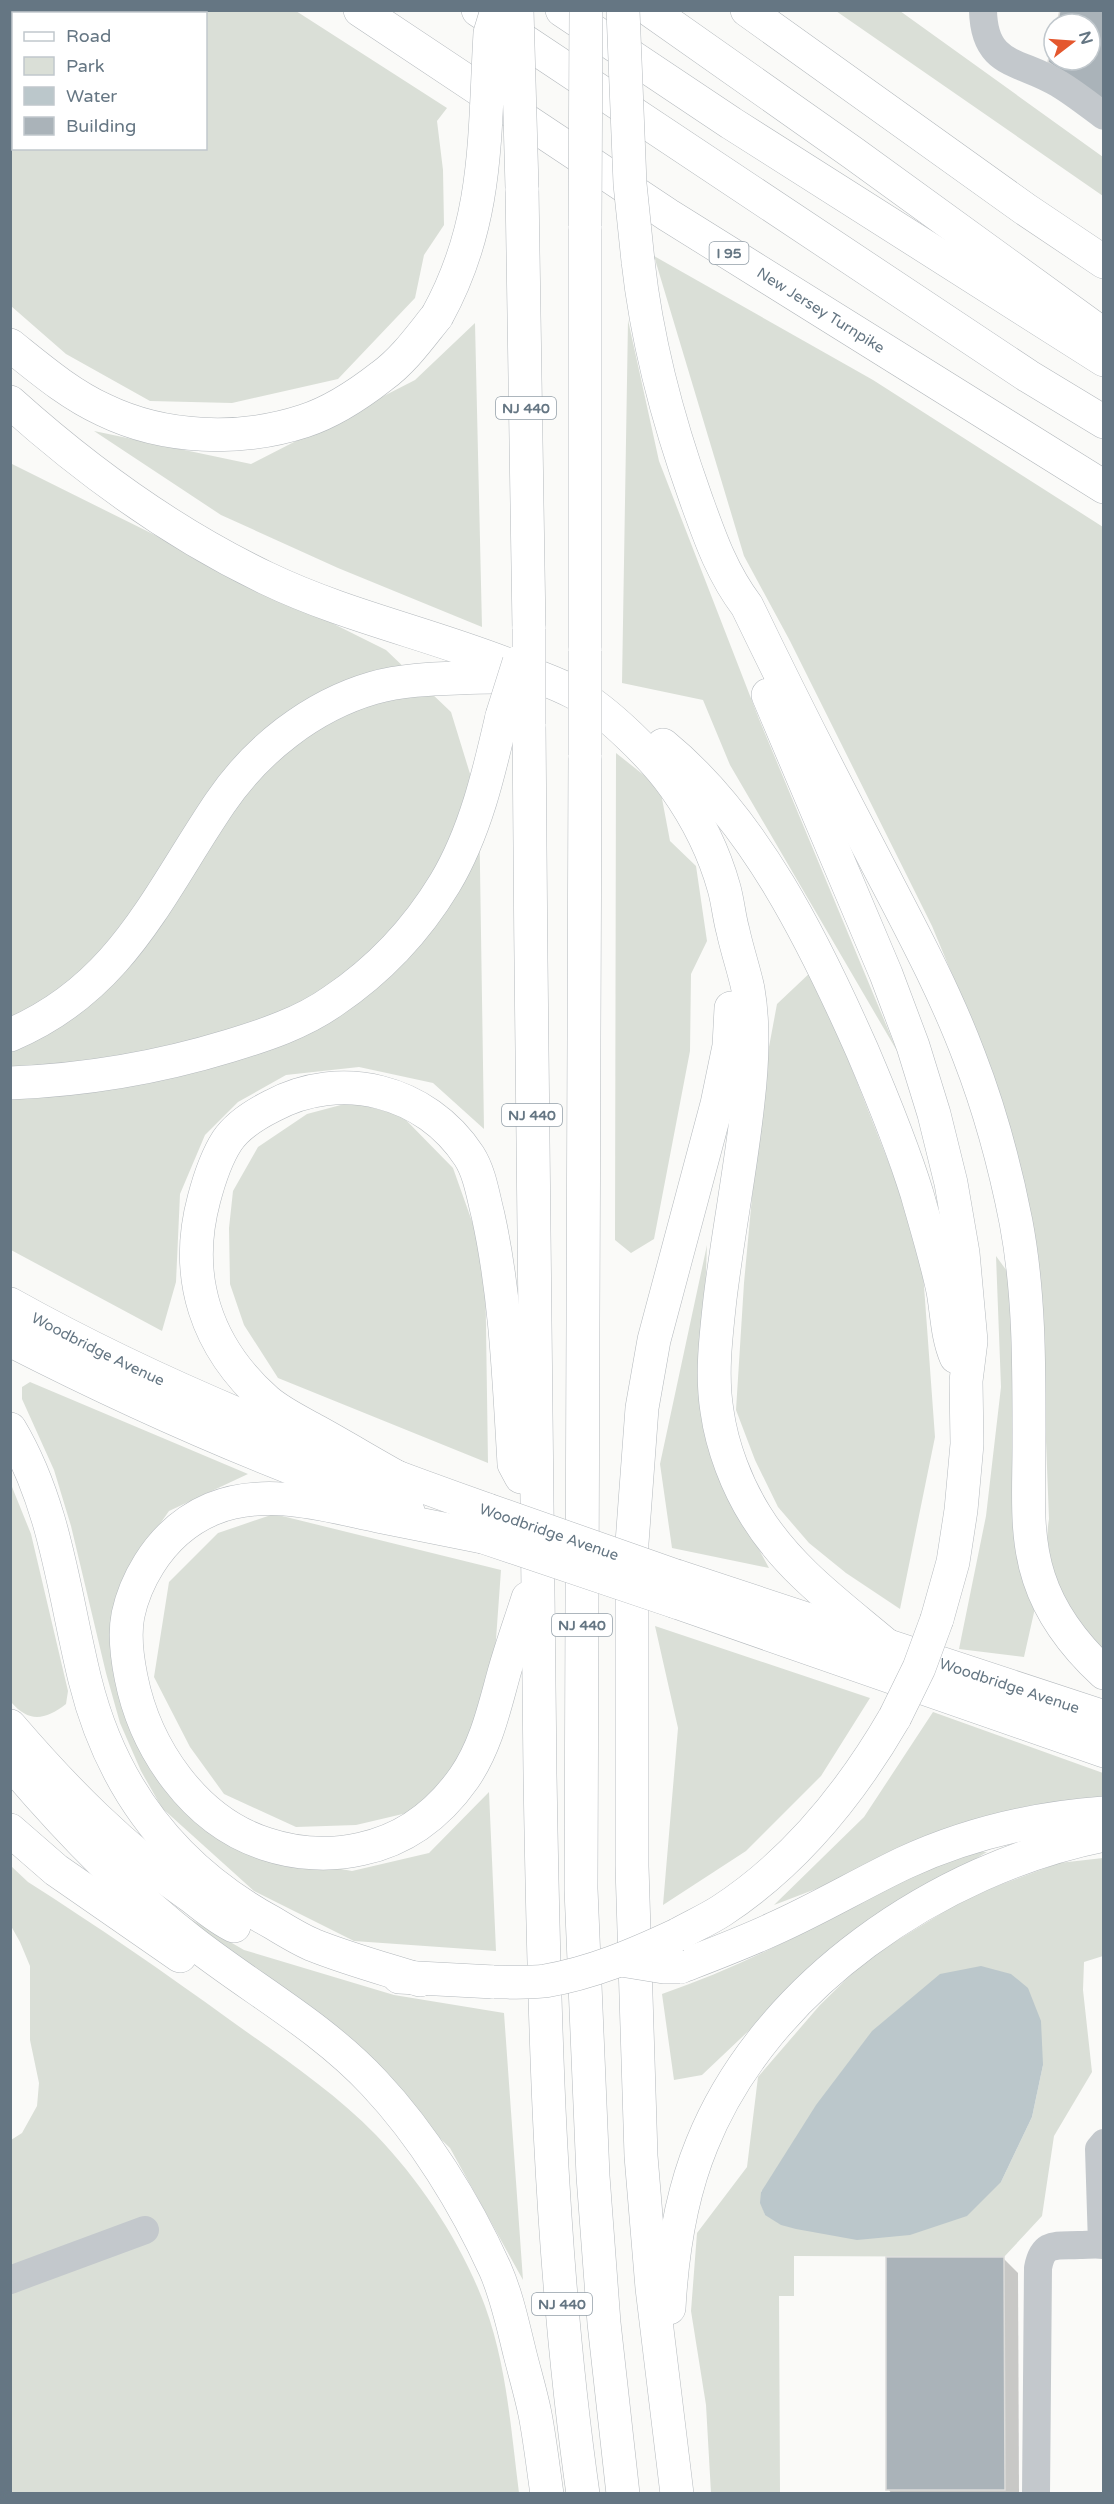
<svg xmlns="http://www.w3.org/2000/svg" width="1114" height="2504" font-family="'Varela Round',sans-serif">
  <rect width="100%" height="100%" fill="#fafaf8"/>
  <path fill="#dadfd7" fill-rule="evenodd" d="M10,11H296L447,108L437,121L443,170L444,225L424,255L415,298L338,379L232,403L150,401L66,354L11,306ZM14,14H206V148H14Z
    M836,11H900L1103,157V196Z
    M654,256L873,380L1103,527V1651C1067,1615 1040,1572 1049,1519L1044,1390L993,1073L932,926L790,641L744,556Z
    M628,320L659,461L759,719L897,1051L730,765L703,700L622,683Z
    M475,323L482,627L338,568L221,515L94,431L251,464L415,380Z
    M10,463L386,650L451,712L479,803L484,1129L433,1083L359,1067L286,1075L238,1102L205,1135L180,1194L176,1282L162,1331L11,1250Z
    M616,753L660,788L670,841L696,866L707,941L691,974L690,1051L654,1239L631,1253L615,1240Z
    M813,970L921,1245L935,1437L900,1609L846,1573L809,1543L778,1507L755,1460L736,1410L744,1283L763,1079L777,1004Z
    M352,1102L402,1116L453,1168L485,1258L488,1463L278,1378L244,1325L230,1284L229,1228L233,1191L258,1147L307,1114Z
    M707,1245L705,1298L727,1490L769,1568L672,1548L660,1464Z
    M996,1256L1017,1285L1035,1608L1024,1657L959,1649L986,1516L1001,1387Z
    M30,1382L248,1474L169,1511L131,1565L121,1685L247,1852L352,1871L429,1853L489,1792L496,1951L354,1941L254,1891L162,1808L141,1771L120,1723L106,1673L71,1526L54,1470L22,1399V1387Z
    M10,1482L31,1534L68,1691L66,1704C45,1720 29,1723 11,1702Z
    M274,1514L501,1570L493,1681L462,1763L424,1809L356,1825L296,1827L224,1794L190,1747L154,1677L169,1582L218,1533Z
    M655,1626L870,1698L821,1776L746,1851L663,1905L678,1728Z
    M933,1712L1103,1773V1798L876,1866L774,1905L864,1817Z
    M955,1852H987L854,1931L702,2075L674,2080L662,1994C764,1959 859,1903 955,1852Z
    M1103,1858V1956L1084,1962L1083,1990L1092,2072L1054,2136L1042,2216L1004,2257L794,2256V2296H779L780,2493H711L706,2405L691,2311L697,2233L747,2167L758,2077L820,2005L868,1958L970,1896L1059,1863ZM1043,2065L1032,2117L1001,2182L765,2215L761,2203V2191Z
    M11,1866L28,1882C97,1926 164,1972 230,2020C280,2056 333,2091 376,2135C422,2183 462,2244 485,2306C507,2366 511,2431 519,2493H11V2140L22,2133L37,2106L39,2083L30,2040V1966L20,1942L11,1926Z
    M182,1914L244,1950L394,1995L504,2013L523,2280L450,2148L325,2027Z"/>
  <path fill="#bbc7cb" d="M981,1966L1011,1974L1028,1988L1041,2021L1043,2065L1032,2117L1001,2182L967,2216L910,2235L857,2240L796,2229L781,2225L765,2215L760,2203L761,2192L816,2105L872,2031L940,1974Z"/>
  <path fill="#0003" d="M1004,2259L1018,2273L1019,2494H892L888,2489Z"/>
  <path fill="#aab3b9" stroke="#dcdcda" stroke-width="1.5" d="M1060,10H1104V100L1048,62L1054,35V60H1090V24H1057Z
    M886,2257H1004L1005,2490H886Z"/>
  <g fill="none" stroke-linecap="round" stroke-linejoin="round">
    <g stroke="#b5babe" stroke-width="34">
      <g id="major">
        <path id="s1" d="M10,1304C162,1389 324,1452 488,1510"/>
        <path d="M10,1340C137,1405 274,1465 408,1511"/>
        <path id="s2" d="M676,1576L1104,1717"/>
        <path d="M676,1602L1104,1751"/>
      </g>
    </g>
    <g stroke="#b4b9bd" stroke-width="34">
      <g id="highway">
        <path id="s3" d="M360,10L668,215L1104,487"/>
        <path d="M478,10L1028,376L1104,422"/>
        <path d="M562,10L731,123L1104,360"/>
        <path d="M650,10L853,153L1104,335"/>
        <path d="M747,10L1025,209L1104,262"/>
        <path d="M522,188L529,629"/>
        <path d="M585,226V651"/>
        <path d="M638,261C647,343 668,421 696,499C710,538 722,573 747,606C786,687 827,768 869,848C904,916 942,984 969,1056C990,1110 1005,1166 1016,1222C1030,1296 1029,1372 1029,1447C1029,1491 1025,1536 1039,1578C1051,1615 1076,1647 1104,1673"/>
        <path d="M10,345C40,369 69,394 104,410C164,439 240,442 304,421C332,412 359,394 382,376C404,360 420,337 437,316"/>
        <path d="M10,402C88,472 172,533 266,578C347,617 436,635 519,669C537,677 557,683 575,693C607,711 654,757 675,787C697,818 714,852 724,888C728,902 729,917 733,931C737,950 744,970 748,989C754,1023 752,1068 748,1102C741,1168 728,1233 720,1299C716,1336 711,1374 717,1411C722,1447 737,1486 756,1516C790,1571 843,1608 891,1649"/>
        <path d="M768,695L886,974L913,1046L934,1114L951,1183L963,1253L971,1341L966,1381L967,1444L961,1510L953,1562L937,1619"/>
        <path d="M529,724C532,1074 534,1424 540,1774C544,2014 549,2255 583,2494"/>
        <path d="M663,745C755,820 815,944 862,1050C882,1097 902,1145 917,1194C926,1226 936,1258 943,1291C947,1313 947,1336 956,1357"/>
        <path d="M585,755L581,1889L593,2176L604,2323L623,2494"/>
        <path d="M10,1035C121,988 157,896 220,803C256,750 311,706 373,688C401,680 430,679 459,678C480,677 501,676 522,678"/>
        <path d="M10,1083C86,1080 157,1068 229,1046C265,1035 302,1023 333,1001C379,970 416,931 445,883C475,833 489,773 502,716"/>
        <path d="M10,1429C56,1506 64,1595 85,1680C112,1789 175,1870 273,1923C286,1931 299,1939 313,1945C348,1959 385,1969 420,1980"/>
        <path d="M402,1480C373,1464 345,1447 316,1431C300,1422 281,1413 267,1401C206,1347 183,1277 204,1199C209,1180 216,1158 227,1141C237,1126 256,1114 272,1106C341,1069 426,1090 469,1156C480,1173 483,1196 488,1215C506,1297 509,1381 514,1464L521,1477"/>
        <path d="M483,1537C448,1530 413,1523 378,1516C325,1505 265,1487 212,1509C186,1520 164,1540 149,1564C139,1580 132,1596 128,1615C124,1635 127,1657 131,1677C145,1748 194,1821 266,1844C296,1854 330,1856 361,1849C404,1840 438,1815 464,1778C486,1746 494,1709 504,1673C511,1648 520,1623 528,1598"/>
        <path d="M10,1726C65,1790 123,1849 192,1897C205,1907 219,1919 234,1926"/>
        <path d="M10,1762C65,1827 124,1889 191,1941C252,1989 321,2026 374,2083C423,2135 465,2203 495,2269C507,2296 513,2326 520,2354C525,2374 531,2394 535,2414C540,2440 543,2467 547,2494"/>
        <path d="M10,1830L56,1870L180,1956"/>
        <path d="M677,1935C691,1927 707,1920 721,1911C796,1862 851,1793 895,1717"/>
        <path d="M680,1967C711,1955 743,1943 773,1929C818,1909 860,1884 904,1863C967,1834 1035,1818 1104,1813"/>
        <path d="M399,1977L494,1982"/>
        <path d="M669,2308C672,2253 681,2195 702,2144C766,1985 939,1868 1104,1835"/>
        <path d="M677,2494L652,2288L641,2156L632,1866V1543L642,1408L654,1340L717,1104L729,1046L731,1008"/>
      </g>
    </g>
    <path stroke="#c3c8cc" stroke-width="28" d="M983,10C984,68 1021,60 1059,84C1074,93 1089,105 1104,116
      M1102,2244L1099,2149L1104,2143
      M10,2280L145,2230
      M1036,2494L1038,2268C1043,2241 1056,2246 1079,2245C1087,2245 1096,2244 1104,2245"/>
    <use href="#major" stroke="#fff" stroke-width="33"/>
    <use href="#highway" stroke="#fff" stroke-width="33"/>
    <g stroke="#b5babe" stroke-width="34" stroke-linecap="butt">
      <path id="major-bridge" d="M488,1510L676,1576
        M483,1537L676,1602"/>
    </g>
    <g stroke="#b4b9bd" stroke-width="34" stroke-linecap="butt">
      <path id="highway-bridge" d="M517,10L522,188
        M623,10L630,184L638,261
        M585,226L586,10
        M437,316C489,222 484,136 490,33L497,10
        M502,716L519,662
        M529,724V629
        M585,755V651
        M895,1717L919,1668L937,1619
        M621,1960L664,1967H680
        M494,1982C511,1982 529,1983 545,1981C592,1973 634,1955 677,1935"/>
    </g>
    <use href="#major-bridge" stroke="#fff" stroke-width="33"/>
    <use href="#highway-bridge" stroke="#fff" stroke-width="33"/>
  </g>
  <g text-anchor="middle" stroke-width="6" stroke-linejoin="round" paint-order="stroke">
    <g fill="#fff" stroke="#939fa8" stroke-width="1.5">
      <rect x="709.5" y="242" width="39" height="22" rx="4.5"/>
      <rect x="496" y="397" width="60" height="22" rx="4.5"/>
      <rect x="502" y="1104" width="60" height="22" rx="4.5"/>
      <rect x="552" y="1614" width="60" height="22" rx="4.5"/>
      <rect x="532" y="2293" width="60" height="22" rx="4.5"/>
    </g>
    <g font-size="14" font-weight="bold" fill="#657683">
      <text x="729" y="258">I 95</text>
      <text x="526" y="413">NJ 440</text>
      <text x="532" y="1120">NJ 440</text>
      <text x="582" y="1630">NJ 440</text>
      <text x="562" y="2309">NJ 440</text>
    </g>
    <g font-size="15" fill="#657683" stroke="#fff">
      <text dy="5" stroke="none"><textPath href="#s3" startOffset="550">New Jersey Turnpike</textPath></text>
      <text dy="5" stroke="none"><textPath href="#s1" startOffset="99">Woodbridge Avenue</textPath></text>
      <text transform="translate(549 1532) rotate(19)" y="5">Woodbridge Avenue</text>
      <text dy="5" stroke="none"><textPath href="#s2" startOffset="351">Woodbridge Avenue</textPath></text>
    </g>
  </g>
  <rect width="1114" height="2504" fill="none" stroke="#657683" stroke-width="24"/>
  <rect x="12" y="12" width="195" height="138" fill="#ffffff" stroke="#c1c8cd" stroke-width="1.5"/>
  <rect x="24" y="32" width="30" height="9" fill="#ffffff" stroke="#c1c8cd" stroke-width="1.5"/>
  <text x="66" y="42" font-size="18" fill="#657683">Road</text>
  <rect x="24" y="57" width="30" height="18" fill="#dadfd7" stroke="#c1c8cd" stroke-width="1.5"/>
  <text x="66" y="72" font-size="18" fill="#657683">Park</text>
  <rect x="24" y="87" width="30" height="18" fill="#bbc7cb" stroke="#c1c8cd" stroke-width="1.5"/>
  <text x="66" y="102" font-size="18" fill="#657683">Water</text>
  <rect x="24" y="117" width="30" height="18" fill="#aab3b9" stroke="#c1c8cd" stroke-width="1.5"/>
  <text x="66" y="132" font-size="18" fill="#657683">Building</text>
  <g transform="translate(1072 42) rotate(73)"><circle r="28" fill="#ffffff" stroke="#c1c8cd" stroke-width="1.5"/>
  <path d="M0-4.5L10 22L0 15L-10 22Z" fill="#e4572e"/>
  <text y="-9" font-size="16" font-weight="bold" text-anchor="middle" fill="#657683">N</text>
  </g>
</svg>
